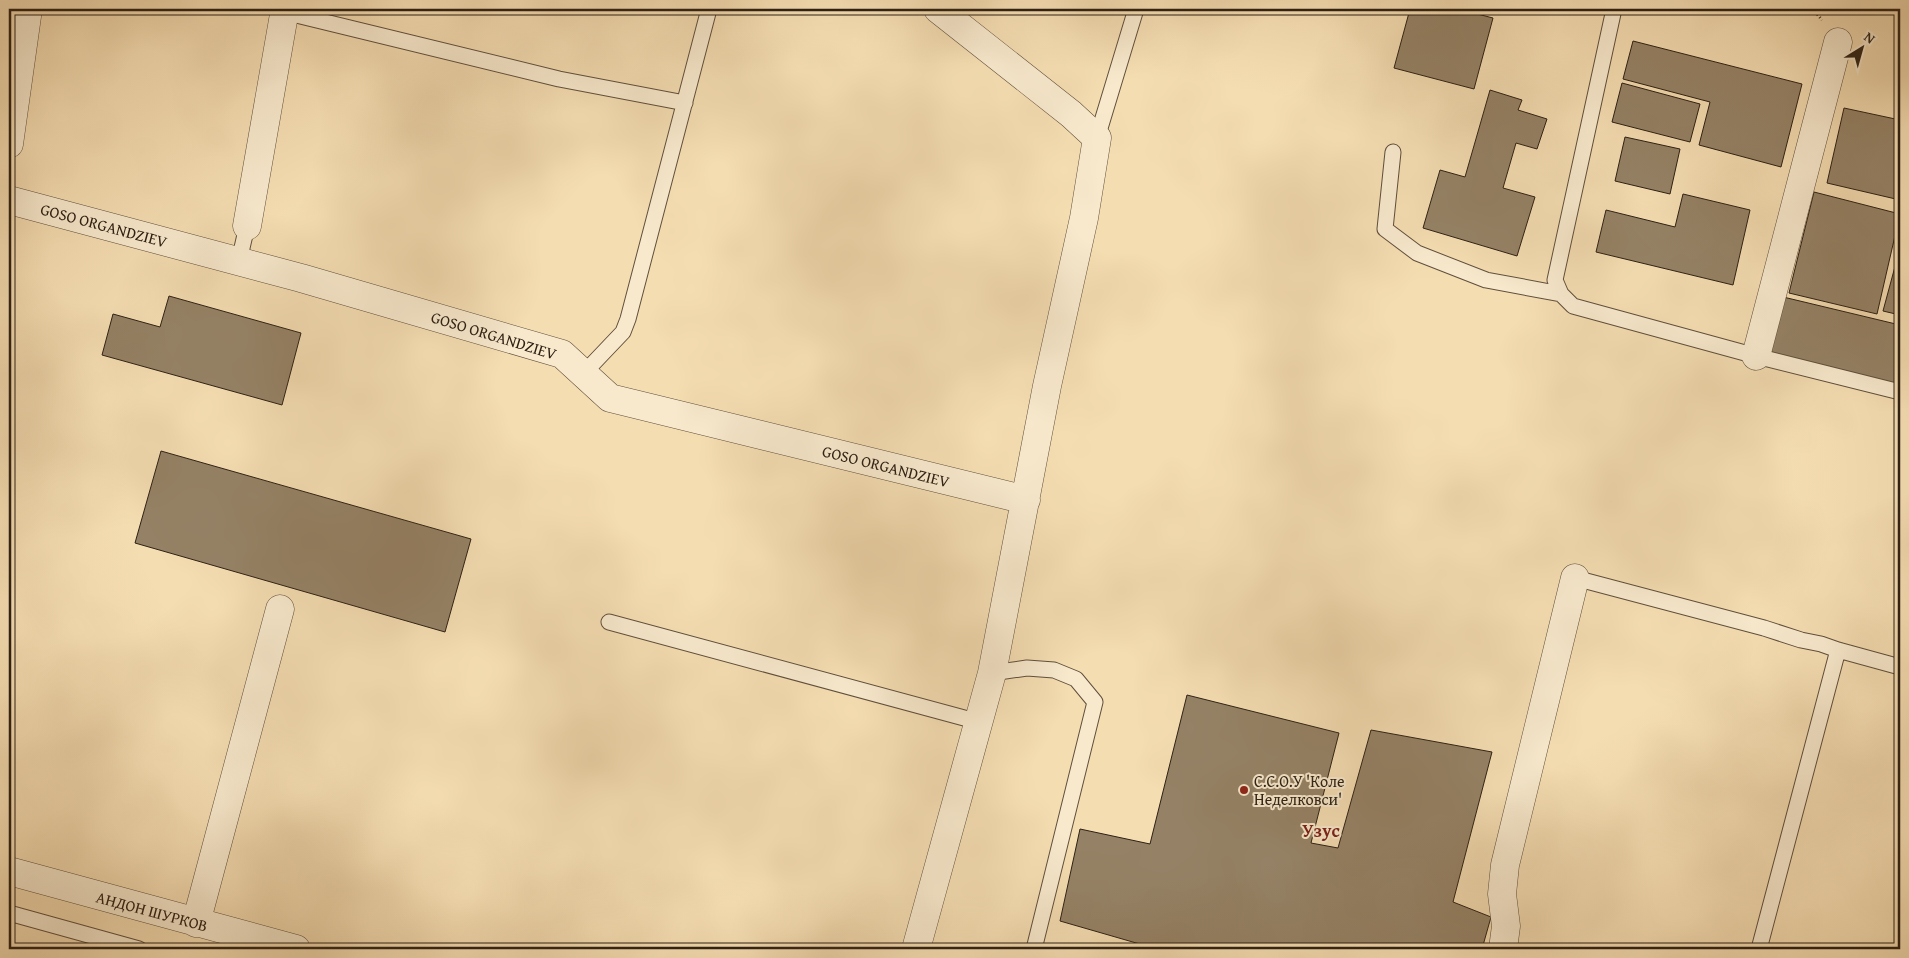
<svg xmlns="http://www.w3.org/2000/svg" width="1909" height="958" font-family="'Gentium Book Plus',serif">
  <rect width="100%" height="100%" fill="#f5ddb2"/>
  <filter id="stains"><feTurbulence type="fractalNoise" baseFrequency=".004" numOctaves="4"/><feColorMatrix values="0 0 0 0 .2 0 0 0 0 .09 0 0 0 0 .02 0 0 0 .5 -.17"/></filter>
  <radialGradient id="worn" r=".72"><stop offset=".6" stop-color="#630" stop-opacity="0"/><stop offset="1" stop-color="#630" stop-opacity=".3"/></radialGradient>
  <path fill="#958266" stroke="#2d2014" d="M1410,9H1458L1493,18L1474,89L1394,68Z
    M1633,41L1802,84L1781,167L1699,145L1710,102L1623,79Z
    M1622,83L1700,104L1690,142L1612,122Z
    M1490,90L1522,100L1518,110L1547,119L1537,149L1516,143L1503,188L1535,197L1517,256L1423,228L1440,170L1465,177Z
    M1844,108L1900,120V200L1827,183Z
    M1625,137L1680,149L1670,194L1615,181Z
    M1814,192L1900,214L1877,314L1789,293Z
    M1683,194L1750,210L1733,285L1596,252L1606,210L1675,227Z
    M1900,248V315L1883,311Z
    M169,296L301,333L282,405L102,355L113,314L160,327Z
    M1779,296L1900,325V386L1766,354Z
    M161,451L471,539L445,632L135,543Z
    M1187,695L1339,733L1311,843L1338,848L1371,730L1492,752L1453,902L1491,917L1482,949H1157L1060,921L1080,829L1150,844Z"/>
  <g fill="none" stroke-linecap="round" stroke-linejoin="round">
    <g stroke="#5f4f3c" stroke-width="17">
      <path id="lane" d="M1614,9L1555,280L1561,294L1573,306L1756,356L1900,392
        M284,12L559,79L685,103
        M1097,138L1136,9
        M1393,152L1385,229L1417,253L1486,280L1561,294
        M239,261L247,226
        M584,373L623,332L628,319L709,9
        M1575,578L1764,628L1801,640L1821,644L1838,650L1900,667
        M609,622L979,722
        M992,673L1027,668L1054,670L1076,679L1095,702L1034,949
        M9,913L139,949
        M1759,949L1838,650"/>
    </g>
    <g stroke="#5f4f3c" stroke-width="29">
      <path id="street" d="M9,144L28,9
        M9,200L301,278L562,354L610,398L1026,500
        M247,226L285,9
        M1756,356L1838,42
        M9,871L296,949
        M196,923L280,609
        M916,949L992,673L1047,386L1084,218L1097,138L1071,114L938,9
        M1503,949L1506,926L1502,894L1505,865L1575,578"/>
    </g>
    <path stroke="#2d2014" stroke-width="3" stroke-dasharray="1 2.5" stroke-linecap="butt" d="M1813,9L1822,20"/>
    <use href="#lane" stroke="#f8e9cd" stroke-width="15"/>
    <use href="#street" stroke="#f8e9cd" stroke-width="28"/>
  </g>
  <circle fill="#8f2418" stroke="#f8e9cd" stroke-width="2" cx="1244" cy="790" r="5"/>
  <g text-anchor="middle" stroke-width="4" stroke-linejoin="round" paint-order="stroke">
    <g font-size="16" fill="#2d2014" stroke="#f8e9cd">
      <text transform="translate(104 225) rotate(15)" y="6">GOSO ORGANDZIEV</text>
      <text transform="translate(494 335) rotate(17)" y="6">GOSO ORGANDZIEV</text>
      <text transform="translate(886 466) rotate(14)" y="6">GOSO ORGANDZIEV</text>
      <text transform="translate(152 911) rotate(15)" y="6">АНДОН ШУРКОВ</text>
    </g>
    <g font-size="16" fill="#2d2014" stroke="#f8e9cd" text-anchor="start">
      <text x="1254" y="787">С.С.О.У 'Коле<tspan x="1254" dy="18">Неделковси'</tspan></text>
    </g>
    <g font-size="18" font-weight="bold" fill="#7a1f14" stroke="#f8e9cd">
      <text x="1321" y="837">Узус</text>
    </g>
  </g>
  <rect width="1909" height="958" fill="none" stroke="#f5ddb2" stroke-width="30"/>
  <rect x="10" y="10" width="1889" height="938" fill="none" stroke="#2d2014" stroke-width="2.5"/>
  <rect x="15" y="15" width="1879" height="928" fill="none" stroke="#2d2014"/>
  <g transform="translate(1862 48) rotate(37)" stroke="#f8e9cd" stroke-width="4" paint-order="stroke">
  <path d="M0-4L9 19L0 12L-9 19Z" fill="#2d2014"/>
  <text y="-8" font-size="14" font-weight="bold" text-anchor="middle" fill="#2d2014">N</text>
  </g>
  <rect width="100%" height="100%" filter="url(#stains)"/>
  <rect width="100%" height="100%" fill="url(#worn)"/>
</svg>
